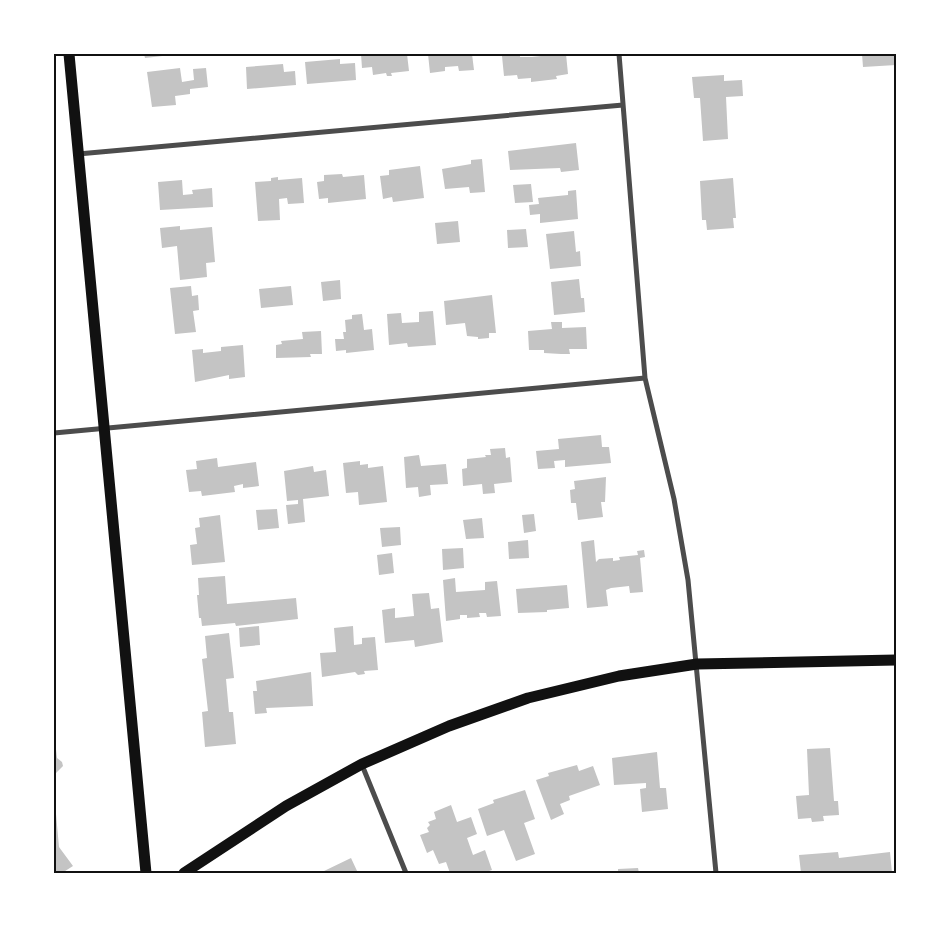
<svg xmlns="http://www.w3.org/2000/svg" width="950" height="927" font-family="Barlow,sans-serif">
  <rect width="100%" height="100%" fill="#fff"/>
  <path fill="#c4c4c4" d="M144,54H170L171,55L145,58Z
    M361,54H407L409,71L391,73L392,76H387L386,73L373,75L372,67L362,68Z
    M428,54H472L474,70L459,71L458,66L445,67V71L430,73Z
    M520,54V57H532L541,56V54H566L568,74L556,76L557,79L531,82V78L518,79L517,75L504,76L502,56Z
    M862,54H896V65L863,67Z
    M340,59V64L355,63L356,80L307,84L305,62Z
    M283,64L284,72L295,71L296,85L247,89L246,67Z
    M180,68L182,82L194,80L193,69L206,68L208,87L190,89V94L175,96L176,105L152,107L147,72Z
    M724,75V81L742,80L743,96L726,97L728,139L703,141L700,98H694L692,77Z
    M576,143L579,170L561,172L560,168L510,170L508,151Z
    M482,159L485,192L470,193L469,187L445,189L442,169L471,164V160Z
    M420,166L424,198L393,202L392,197L383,199L380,176L389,175V170Z
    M342,174L343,177L364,175L366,199L328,203V198L319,199L317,182L324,181V175Z
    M278,177V180L302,178L304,203L288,204L287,198L279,199L280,220L258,221L255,182L271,181V178Z
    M733,178L736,218H733L734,228L707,230L706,220H702L700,181Z
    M182,180L183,195L193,194L192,190L212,188L213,207L160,210L158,182Z
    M531,184L533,202L515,203L513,185Z
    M576,190L578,219L540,223V214L530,215L529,205L539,204L538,198L568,195V191Z
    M458,221L460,242L437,244L435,223Z
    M180,226V230L212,227L215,262L206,263L207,277L180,280L177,246L162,248L160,228Z
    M526,229L528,247L508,248L507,230Z
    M574,231L576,252L580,251L581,266L550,269L546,234Z
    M579,279L581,298H584L585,312L554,315L551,282Z
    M340,280L341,299L323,301L321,282Z
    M191,286L192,296L198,295L199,310L193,311L196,332L175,334L170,288Z
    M291,286L293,305L261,308L259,289Z
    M492,295L496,333H489V338L478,339V337L467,336L465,323L446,325L444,301Z
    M433,311L436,345L408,347L407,343L389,345L387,314L401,313L402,323L419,322V312Z
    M362,314L364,330L372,329L374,350L346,353V350L336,351L335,339H344L343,332H346L345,320L352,319V315Z
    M551,322H562V328L586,327L587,349H569L570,354H561L544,353V350H529L528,331L552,329Z
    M321,331L322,354H310L311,357L276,358V345L282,344L281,341L303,339L302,332Z
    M243,345L245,377L229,379V375L195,382L192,350L203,349V353L221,351V347Z
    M601,435L602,447H609L611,463L565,467V460L554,461L555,468L538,469L536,451L559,449L558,439Z
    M505,448L506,458L510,457L512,482L494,484L495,493L483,494L482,484L463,486L462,469L467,468V459L486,457L485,455H491L490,449Z
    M419,455L421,466L446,464L448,484L430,485L431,495L419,497L418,487L406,488L404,457Z
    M217,458L218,467L256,462L259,486L243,488V484L234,486L235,492L202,496L201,491L189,492L186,470L197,469L196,461Z
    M360,461V465L368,464V468L383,466L387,502L359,505L358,492L346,493L343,463Z
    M313,466L314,472L326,470L329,496L303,499L305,522L288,524L286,505L298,504V500L287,501L284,471Z
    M606,477L605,502H601L603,517L578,520L576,503H571L570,490L575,489L574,481Z
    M277,509L279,528L258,530L256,510Z
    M534,514L536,531L524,533L522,515Z
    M220,515L225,562L192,565L190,545L197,544L195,528L200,527L199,518Z
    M482,518L484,538L466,539L463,520Z
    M400,527L401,545L382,547L380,528Z
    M528,540L529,558L509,559L508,542Z
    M594,540L596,562L599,559L613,558V561L620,560L619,557L638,555L637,551L644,550L645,557L640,558L643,592L630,593L629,586L611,588L606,590L608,606L587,608L581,542Z
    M463,548L464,568L443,570L442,549Z
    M392,553L394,573L379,575L377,555Z
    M225,576L227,604L296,598L298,619L236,626L235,623L202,626L201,618H199L197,595H199L198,578Z
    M455,578L456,592L485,590V582L497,581L501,616L487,617L486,613H479L480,617L467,618V615H460V619L446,621L443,580Z
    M567,585L569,608L547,610V612L518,613L516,589Z
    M429,593L431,609L439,608L443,642L415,647L414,640L385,643L382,610L395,608V618L414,616L412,594Z
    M259,626L260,645L240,647L239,628Z
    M353,626L354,645L362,644V638L375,637L378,670L364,671L365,674L358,675L355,672L322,677L320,653L336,652L334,628Z
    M229,633L234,678L226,679L229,712H233L236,744L205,747L202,712L208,711L202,659L207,658L205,636Z
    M311,672L313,706L266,708L267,713L255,714L253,691H257L256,681Z
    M54,732L57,758L62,762L63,766L54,775Z
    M830,748L834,801H838L839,815L823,816L824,821L812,822L811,818L798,819L796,796L809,795L807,749Z
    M657,752L660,788H666L668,809L642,812L640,789L646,788V783L614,785L612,758Z
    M577,765L579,771L593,766L600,785L569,796L570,800L560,804L564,814L551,820L536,780L549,776L548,773Z
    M525,790L535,819L524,823L535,854L516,861L504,830L487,836L478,809L494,803L493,800Z
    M451,805L457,822L471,817L477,834L467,838L473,855L485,850L492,870L483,873H450L446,862L439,864L433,850L427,853L420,835L429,832L427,828L430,825L428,822L436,819L434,812Z
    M54,814H56L59,847L73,866L62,873H54Z
    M838,852L839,858L890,852L892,873H801L799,855Z
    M351,858L358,873H323L322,872Z
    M638,868L639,873H618V869Z"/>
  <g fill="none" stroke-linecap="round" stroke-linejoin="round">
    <path stroke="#4c4c4c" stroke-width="5" d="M619,54L645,378L674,499L688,580L716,873
      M78,154L623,105
      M54,433L645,378
      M362,765L406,873"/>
    <path stroke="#111" stroke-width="11" d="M69,54L146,873
      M184,873L286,806L362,764L449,726L528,698L619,676L697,664L896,660"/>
  </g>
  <rect width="950" height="927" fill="none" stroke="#ffffff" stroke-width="110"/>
  <rect x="55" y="55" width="840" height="817" fill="none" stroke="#111" stroke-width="2"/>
</svg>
